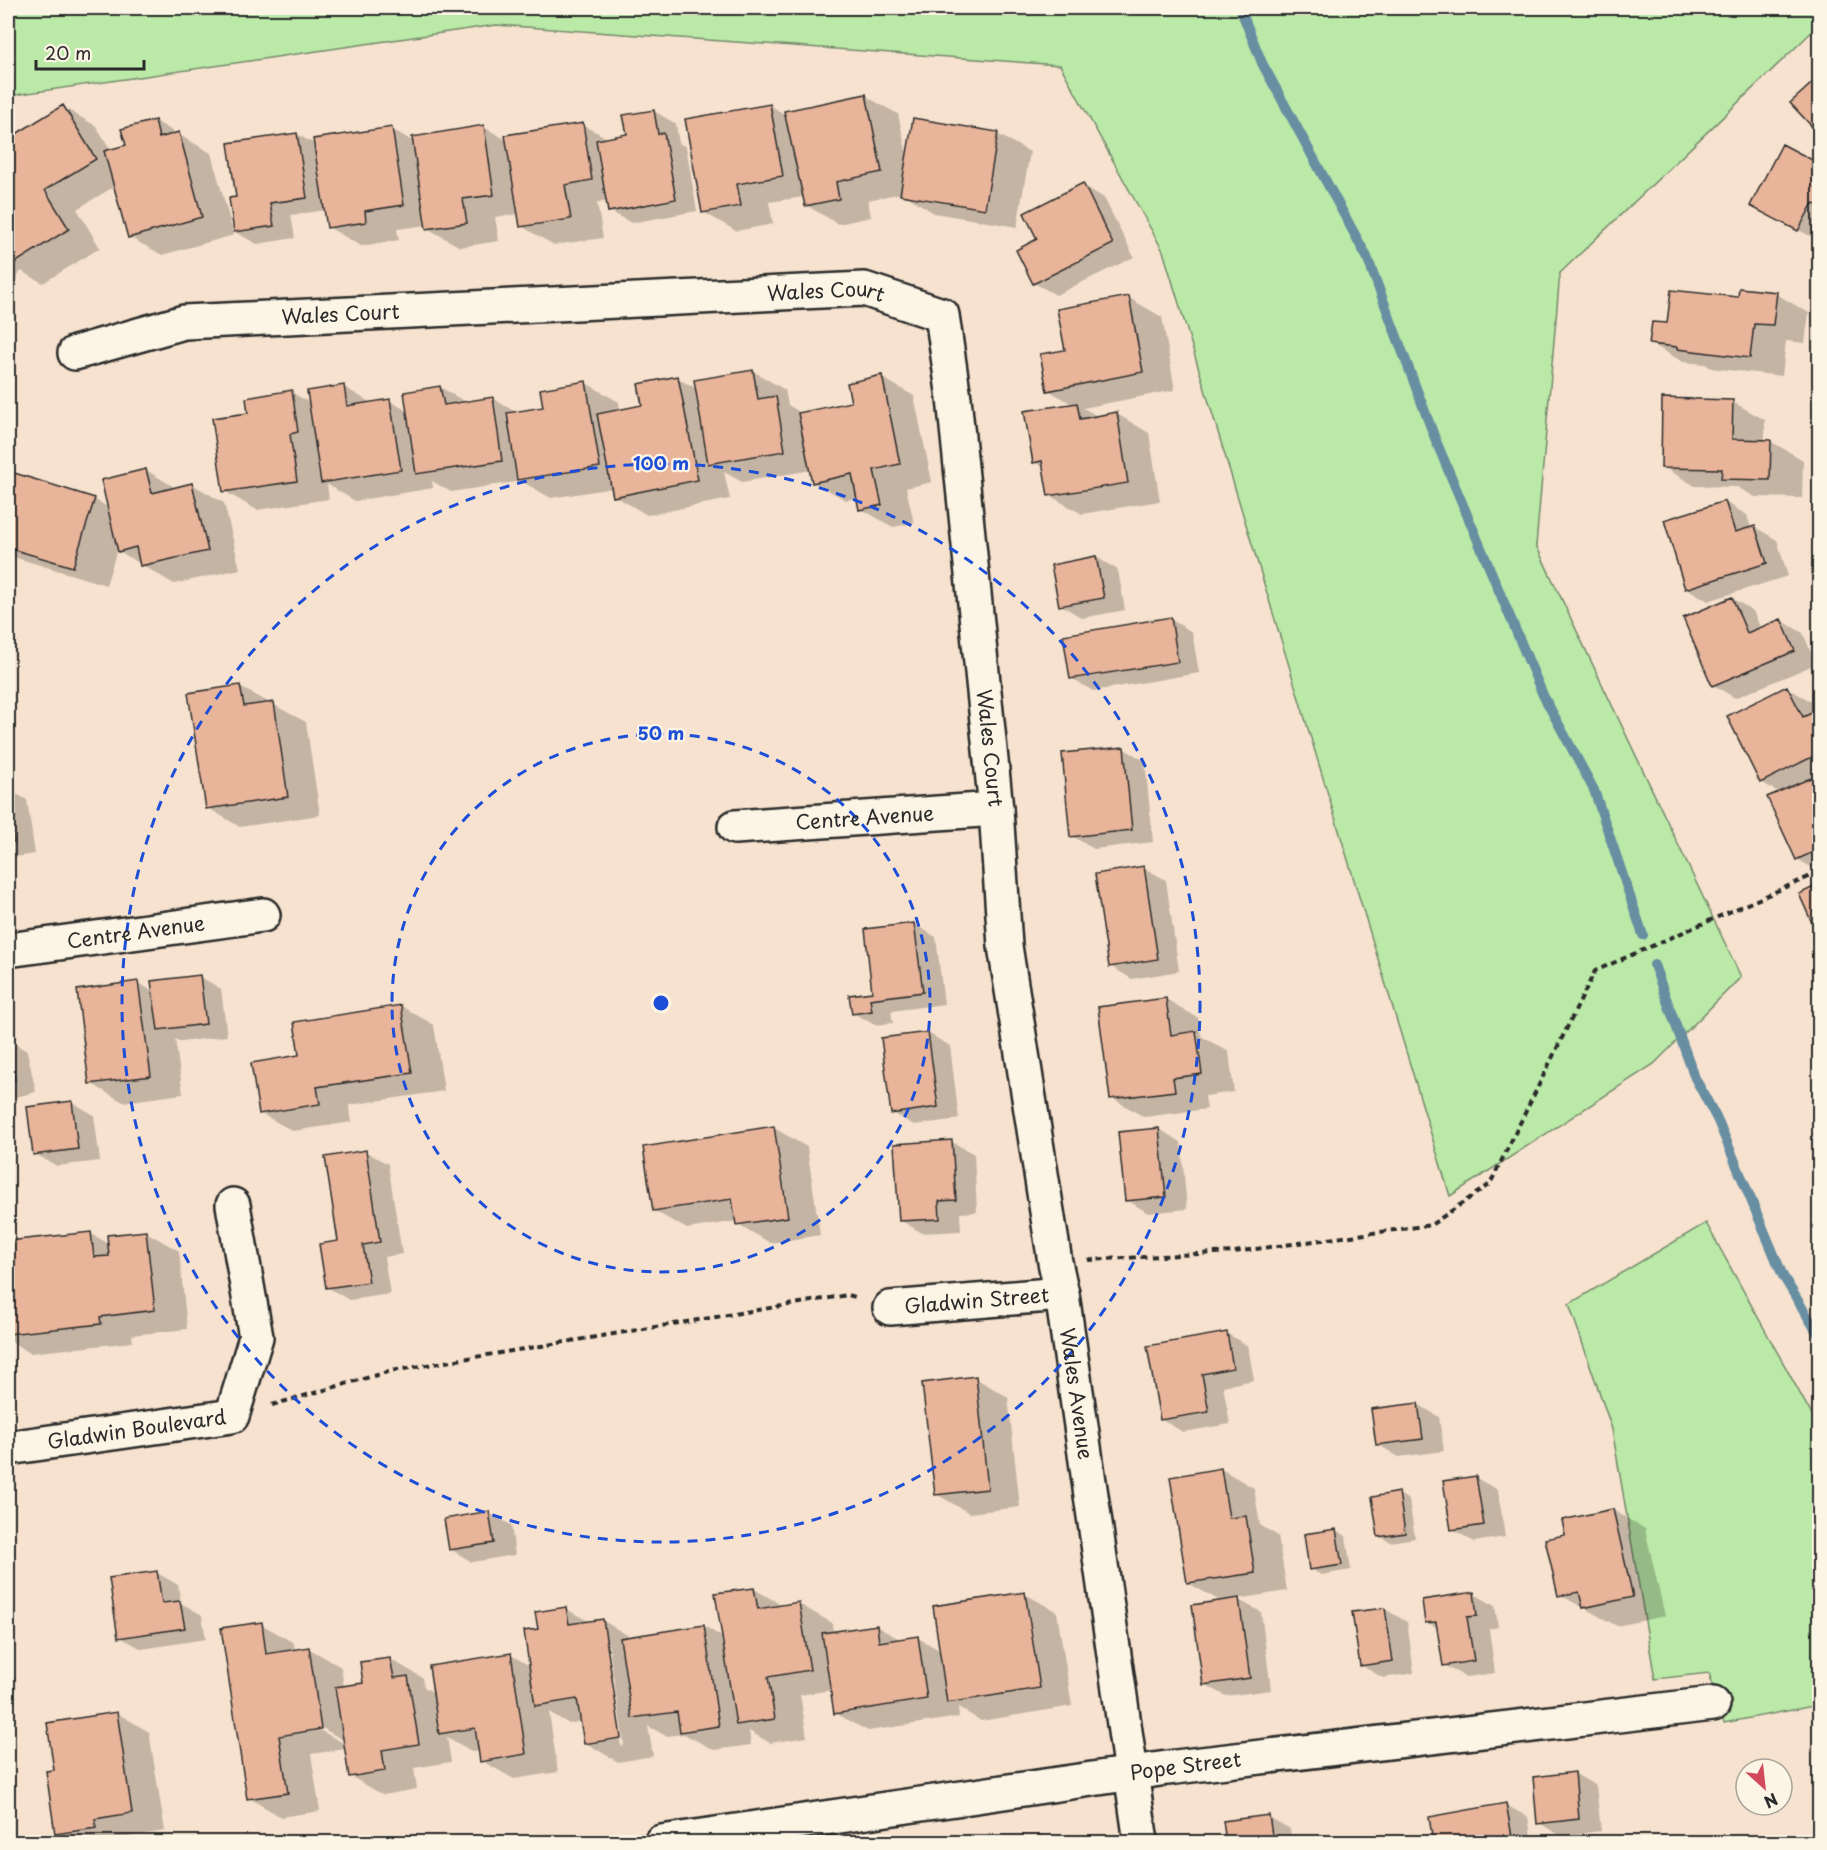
<svg xmlns="http://www.w3.org/2000/svg" width="1827" height="1850" font-family="'Playpen Sans',sans-serif">
  <rect width="100%" height="100%" fill="#f6e2ce"/>
  <filter id="ink" filterUnits="userSpaceOnUse"><feTurbulence type="fractalNoise" baseFrequency=".0167" numOctaves="2"/><feDisplacementMap in="SourceGraphic" scale="12" xChannelSelector="R" yChannelSelector="G"/><feConvolveMatrix kernelMatrix="1 2 1 2 8 2 1 2 1" color-interpolation-filters="sRGB"/></filter>
  <g filter="url(#ink)">
    <path fill="#bbe9a8" stroke="#738a6a" stroke-width="1.5" d="M8,8H1819V25L1560,273L1536,545L1741,977L1654,1064L1450,1196L1163,251L1060,65L496,25L8,96Z
      M1706,1223L1819,1428V1705L1724,1723L1709,1673L1655,1679L1612,1429L1569,1304Z"/>
    <path fill="#0003" fill-rule="evenodd" d="M865,96L898,114L908,159L997,134L1030,152L1017,227L934,213L902,193L868,200L871,217L838,224L806,205L804,197L769,202L773,224L736,231L703,212L770,105L787,116Z
      M63,107L96,126L111,150L127,146L155,121L211,153L234,235L162,255L129,237L115,186L77,209L100,248L43,283L21,271L8,294V261L9,263L8,259V141Z
      M654,111L676,124L679,143L686,147L697,211L631,223L610,211L608,201L597,203L603,238L554,245L521,226L519,214L495,217L499,241L460,247L427,228V225L397,229L399,240L361,246L328,227L326,210L291,215L295,238L257,244L235,232L238,198L297,134L316,145L392,129L414,142L484,127L508,141L583,125L609,139L628,136Z
      M1820,166V241L1773,217Z
      M1083,185L1104,198L1134,257L1056,295L1034,283L1039,240Z
      M1776,294L1809,313L1805,343L1786,341L1782,376L1711,368L1705,364L1683,362L1650,343L1669,325L1739,299Z
      M1129,298L1162,317L1175,390L1083,408L1099,417L1117,414L1149,433L1160,501L1082,514L1049,495L1045,468L1034,462L1074,405L1048,390L1066,351Z
      M753,371L785,390L788,405L803,414L853,403L881,377L914,396L932,482L906,488L914,523L893,527L861,509L858,498L846,500L813,482L811,470L742,482L724,472L730,499L647,515L615,496L613,488L551,498L521,481L451,492L432,481L433,488L355,501L327,484L329,499L257,510L224,491L249,414L291,392L310,403L344,387L373,404L390,401L409,412L440,387L467,403L492,398L517,413L545,409L586,383L619,402L620,411L644,406L677,378L697,389Z
      M1733,402L1765,420V441H1770L1803,460L1802,498L1755,497L1737,487L1695,486L1663,467Z
      M146,470L176,488L192,484L224,503L240,569L174,584L117,550L106,585L17,558L8,553V473L94,499L109,508Z
      M1725,502L1747,515L1751,528L1755,527L1777,540L1788,576L1708,601L1686,588Z
      M1096,557L1118,570L1125,610L1082,618L1061,605Z
      M1732,598L1753,611L1761,629L1781,620L1803,633L1816,664L1735,698L1713,685Z
      M1170,619L1192,632L1199,673L1093,691L1071,678Z
      M240,687L306,722L320,815L240,827L208,808Z
      M1787,688L1820,706L1818,871L1797,859L1780,793L1761,782Z
      M1123,748L1145,761L1153,842L1094,849L1072,836Z
      M8,789L27,800L35,854L8,858Z
      M1144,868L1166,880L1179,971L1132,979L1110,966Z
      M914,924L936,937L944,1004L891,1011L893,1023L875,1025L853,1013L874,993L866,930Z
      M199,976L221,989L227,1036L181,1042L175,1039L183,1094L123,1102L90,1083L138,983L154,992Z
      M1166,999L1198,1018L1201,1036L1229,1052L1234,1092L1205,1096L1207,1109L1144,1117L1112,1098Z
      M401,1006L434,1025L444,1091L349,1105L352,1122L293,1131L260,1113L301,1057Z
      M928,1033L950,1046L959,1119L914,1125L893,1113Z
      M8,1040L27,1051L36,1092L8,1099Z
      M72,1102L94,1115L100,1161L57,1166L35,1154Z
      M774,1128L807,1147L820,1235L770,1243L738,1224L737,1221L687,1229L654,1211Z
      M1159,1129L1181,1142L1187,1209L1148,1213L1127,1200Z
      M952,1142L974,1154L977,1212L960,1213L961,1231L922,1233L900,1220Z
      M366,1152L388,1164L402,1254L384,1257L390,1294L349,1300L327,1287Z
      M146,1232L179,1251L187,1329L132,1335L133,1342L30,1353L8,1340V1242L90,1233L109,1244L108,1237Z
      M1226,1333L1248,1346L1254,1380L1223,1386L1230,1424L1183,1432L1162,1420Z
      M975,1378L1008,1397L1020,1507L969,1513L936,1494Z
      M1418,1404L1439,1417L1444,1451L1399,1457L1377,1444Z
      M1221,1469L1254,1488L1260,1525L1278,1536L1287,1591L1237,1599L1261,1612L1271,1690L1226,1696L1204,1684L1222,1602L1188,1583Z
      M1476,1478L1498,1490L1505,1537L1474,1542L1452,1529Z
      M1399,1494L1409,1500L1415,1538L1390,1542L1379,1536Z
      M1613,1510L1645,1529L1665,1616L1617,1626L1560,1595L1567,1536Z
      M489,1513L511,1525L515,1555L472,1562L450,1549Z
      M1336,1530L1346,1536L1351,1570L1321,1575L1311,1569Z
      M157,1573L178,1585L181,1603L202,1615L206,1639L142,1649L120,1637Z
      M754,1589L784,1606L799,1604L832,1623L833,1633L876,1626L901,1640L918,1638L941,1651L1025,1594L1057,1612L1072,1706L981,1721L958,1707L959,1717L868,1731L835,1713L832,1690L800,1695L807,1737L770,1743L749,1731L751,1745L714,1750L684,1734L666,1736L648,1726L653,1756L618,1762L586,1743L582,1721L569,1724L549,1712L558,1772L514,1779L482,1761L480,1751L473,1752L447,1737L451,1762L414,1768L417,1789L383,1795L350,1776L346,1749L311,1754L320,1811L281,1817L249,1798L261,1624L294,1643L295,1651L308,1648L341,1667L344,1687L365,1684L390,1659L423,1678L424,1687L434,1693L511,1655L530,1666L540,1630L566,1609L590,1622L602,1620L632,1638L704,1626L724,1638ZM605,1641H608L624,1745L621,1746ZM315,1724L345,1741V1744L314,1727Z
      M1473,1593L1495,1606L1498,1627L1489,1629L1495,1673L1466,1677L1444,1665L1439,1629L1427,1622Z
      M1385,1609L1407,1622L1414,1673L1383,1678L1361,1665Z
      M117,1713L149,1732L165,1831L127,1837V1842H73L57,1833L56,1771Z
      M1574,1773L1596,1786L1601,1831L1561,1836L1539,1823Z
      M1506,1805L1528,1817L1532,1842H1434L1430,1818Z
      M1269,1817L1290,1829L1292,1842H1228L1225,1823Z"/>
    <g fill="none" stroke-linecap="round" stroke-linejoin="round">
      <path stroke="#678ea2" stroke-width="10" d="M1240,8L1262,63L1367,257L1436,441L1543,695L1594,790L1643,935
        M1654,965L1695,1078L1718,1121L1783,1276L1820,1337"/>
    </g>
    <path fill="#e8b49a" stroke="#2b2b2b" stroke-width="1.5" d="M1820,76V135L1790,103Z
      M866,94L882,172L836,182L839,199L805,206L784,111Z
      M770,104L783,176L737,184L741,206L702,213L685,119Z
      M63,105L96,159L45,190L69,229L10,266L8,262V139Z
      M654,110L658,134L664,133L676,199L608,212L596,140L627,134L623,115Z
      M913,118L998,132L985,209L900,195Z
      M155,120L159,138L179,132L202,217L128,238L104,151L126,145L121,129Z
      M583,123L592,180L565,185L571,219L520,227L505,135Z
      M484,125L494,195L463,199L467,223L426,229L412,137Z
      M392,127L404,205L365,211L366,222L327,228L313,139Z
      M297,133L307,198L270,203L274,226L234,232L229,198L236,197L228,143Z
      M1782,144L1820,164V207L1813,203L1798,231L1750,206Z
      M1083,183L1113,244L1033,284L1016,250L1037,239L1024,213Z
      M1739,288L1777,292L1773,325L1754,324L1750,358L1677,349V347L1649,344L1652,322L1667,323L1671,290L1738,297Z
      M1129,296L1143,372L1047,391L1040,354L1065,350L1057,309Z
      M753,370L758,399L776,396L785,451L708,464L694,380Z
      M882,375L900,464L874,470L882,505L859,510L852,474L812,483L798,413L851,402L847,383Z
      M678,376L698,480L613,497L597,414L642,405L638,384Z
      M586,381L600,467L517,480L507,413L543,407L540,389Z
      M344,385L347,406L390,399L401,470L321,483L307,391Z
      M440,386L444,405L493,397L502,461L416,474L404,392Z
      M292,390L298,432L290,434L297,481L223,492L212,418L248,413L246,398Z
      M1662,398L1733,400L1732,439L1771,440L1770,480L1721,479L1722,469L1661,468Z
      M1077,403L1080,419L1117,412L1128,483L1048,496L1042,461L1033,463L1024,411Z
      M146,469L152,493L192,483L208,551L140,566L136,547L118,552L101,480Z
      M8,471L95,498L73,567L8,548Z
      M1725,501L1735,532L1755,526L1767,563L1685,589L1664,520Z
      M1096,556L1104,598L1059,606L1051,565Z
      M1732,597L1747,633L1781,619L1795,651L1712,686L1683,618Z
      M1171,617L1178,662L1070,679L1063,635Z
      M240,685L244,706L274,702L288,797L206,809L188,693Z
      M1787,686L1803,717L1820,709V753L1760,783L1727,716Z
      M1124,747L1132,830L1070,837L1062,753Z
      M1820,774V849L1796,860L1767,797Z
      M8,800L14,842L8,843Z
      M1144,866L1158,959L1109,967L1095,874Z
      M1820,884V936H1818L1799,894Z
      M914,923L923,992L870,999L872,1011L852,1014L849,995L872,992L865,929Z
      M200,975L206,1024L158,1030L151,981Z
      M138,981L151,1076L89,1084L77,990Z
      M1166,998L1171,1035L1196,1031L1202,1074L1173,1078L1175,1091L1110,1099L1098,1007Z
      M401,1005L412,1073L317,1087L320,1104L259,1114L251,1063L299,1055L294,1022Z
      M928,1032L938,1107L891,1114L881,1038Z
      M8,1046L15,1080L8,1082Z
      M72,1101L78,1149L33,1155L27,1107Z
      M774,1126L788,1217L736,1225L732,1199L653,1211L643,1147Z
      M1159,1128L1166,1197L1125,1201L1118,1132Z
      M952,1140L956,1200L939,1201L940,1219L899,1221L894,1144Z
      M366,1150L380,1242L363,1245L369,1282L326,1288L319,1244L338,1241L325,1157Z
      M146,1231L155,1310L100,1317L101,1324L8,1334V1241L91,1232L94,1257L109,1256L107,1235Z
      M1227,1332L1233,1368L1202,1374L1209,1412L1160,1420L1147,1346Z
      M976,1376L988,1489L935,1495L922,1383Z
      M1418,1403L1423,1439L1376,1445L1371,1409Z
      M1221,1468L1229,1518L1246,1516L1255,1573L1187,1583L1170,1477Z
      M1476,1476L1484,1525L1451,1530L1443,1481Z
      M1399,1492L1405,1533L1378,1537L1372,1497Z
      M1613,1509L1633,1597L1583,1608L1579,1592L1558,1596L1545,1539L1565,1535L1562,1520Z
      M489,1511L494,1543L449,1550L444,1519Z
      M1336,1529L1342,1565L1309,1570L1304,1534Z
      M157,1571L162,1603L180,1601L185,1628L118,1638L109,1578Z
      M754,1588L758,1609L799,1602L810,1670L768,1677L775,1719L736,1725L715,1593Z
      M1025,1592L1040,1688L947,1703L933,1606Z
      M1474,1592L1477,1616L1467,1617L1474,1661L1443,1666L1436,1622L1425,1623L1422,1600Z
      M1239,1598L1250,1678L1203,1685L1192,1605Z
      M566,1607L569,1624L603,1619L621,1738L584,1744L577,1699L535,1706L524,1631L538,1629L535,1612Z
      M1385,1608L1393,1661L1360,1666L1352,1612Z
      M262,1622L266,1654L309,1647L321,1729L279,1736L288,1793L247,1799L221,1628Z
      M704,1625L719,1726L680,1732L677,1712L632,1718L620,1638Z
      M877,1625L879,1642L918,1636L927,1699L834,1714L822,1633Z
      M511,1653L526,1754L480,1762L475,1728L439,1734L429,1666Z
      M390,1658L394,1678L408,1676L419,1744L382,1750L385,1771L349,1777L335,1687L363,1683L360,1662Z
      M117,1712L132,1813L95,1819L96,1828L55,1834L46,1771L54,1770L47,1723Z
      M1575,1772L1579,1819L1537,1824L1533,1777Z
      M1506,1803L1513,1842H1433L1429,1817Z
      M1269,1815L1273,1842H1226L1223,1821Z"/>
    <g fill="none" stroke-linecap="round" stroke-linejoin="round">
      <g stroke="#2b2b2b" stroke-width="38">
        <g id="street">
          <path id="s1" d="M75,353L184,322L864,289L942,315L954,398L996,809L1005,946L1055,1262L1062,1294L1141,1842"/>
          <path id="s2" d="M735,827L996,809"/>
          <path id="s3" d="M8,950L263,915"/>
          <path id="s4" d="M890,1308L1062,1294"/>
          <path id="s5" d="M8,1448L232,1416L256,1337L233,1205"/>
          <path id="s6" d="M661,1842L1167,1768L1713,1704"/>
        </g>
      </g>
      <path stroke="#2b2b2b" stroke-width="4" stroke-dasharray="6 4.5" stroke-linecap="butt" d="M1088,1260L1234,1252L1431,1225L1490,1184L1595,971L1820,872
        M272,1405L391,1371L848,1295L859,1298"/>
      <use href="#street" stroke="#fcf5e5" stroke-width="33"/>
    </g>
  </g>
  <g fill="none" stroke="#1d4ed8" stroke-width="3" stroke-dasharray="10 8">
    <circle cx="661" cy="1003" r="269"/>
    <circle cx="661" cy="1003" r="539"/>
  </g>
  <g text-anchor="middle" stroke-width="4.5" stroke-linejoin="round" paint-order="stroke">
    <g font-size="20" fill="#2b2b2b" stroke="#fcf5e5">
      <text dy="7" stroke="none"><textPath href="#s1" startOffset="756">Wales Court</textPath></text>
      <text dy="7" stroke="none"><textPath href="#s1" startOffset="270">Wales Court</textPath></text>
      <text dy="7" stroke="none"><textPath href="#s1" startOffset="1312">Wales Court</textPath></text>
      <text dy="7" stroke="none"><textPath href="#s2" startOffset="130">Centre Avenue</textPath></text>
      <text dy="7" stroke="none"><textPath href="#s3" startOffset="129">Centre Avenue</textPath></text>
      <text dy="7" stroke="none"><textPath href="#s4" startOffset="87">Gladwin Street</textPath></text>
      <text dy="7" stroke="none"><textPath href="#s1" startOffset="1964">Wales Avenue</textPath></text>
      <text dy="7" stroke="none"><textPath href="#s5" startOffset="130">Gladwin Boulevard</textPath></text>
      <text dy="7" stroke="none"><textPath href="#s6" startOffset="530">Pope Street</textPath></text>
    </g>
  </g>
  <circle cx="661" cy="1003" r="9" fill="#1d4ed8" stroke="#fcf5e5" stroke-width="3"/>
  <g font-size="18" text-anchor="middle" font-weight="bold" fill="#1d4ed8" stroke="#fcf5e5" stroke-width="4.5" stroke-linejoin="round" paint-order="stroke">
    <text x="661" y="470">100 m</text>
    <text x="661" y="740">50 m</text>
  </g>
  <rect width="1827" height="1850" fill="none" stroke="#fcf5e5" stroke-width="30"/>
  <rect x="15" y="15" width="1797" height="1820" fill="none" stroke="#2b2b2b" stroke-width="2" filter="url(#ink)"/>
  <g transform="translate(1764 1787) rotate(153)"><circle r="28" fill="#fcf5e5" stroke="#a8a49b" stroke-width="1.5"/>
  <path d="M0-4.5L10 22L0 15L-10 22Z" fill="#d1495b"/>
  <text y="-9" font-size="16" font-weight="bold" text-anchor="middle" fill="#2b2b2b">N</text>
  </g>
  <path d="M36 60v9h108v-9" fill="none" stroke="#2b2b2b" stroke-width="3"/>
  <text x="45" y="60" font-size="18" fill="#2b2b2b" stroke="#fcf5e5" stroke-width="4.5" paint-order="stroke">20 m</text>
</svg>
